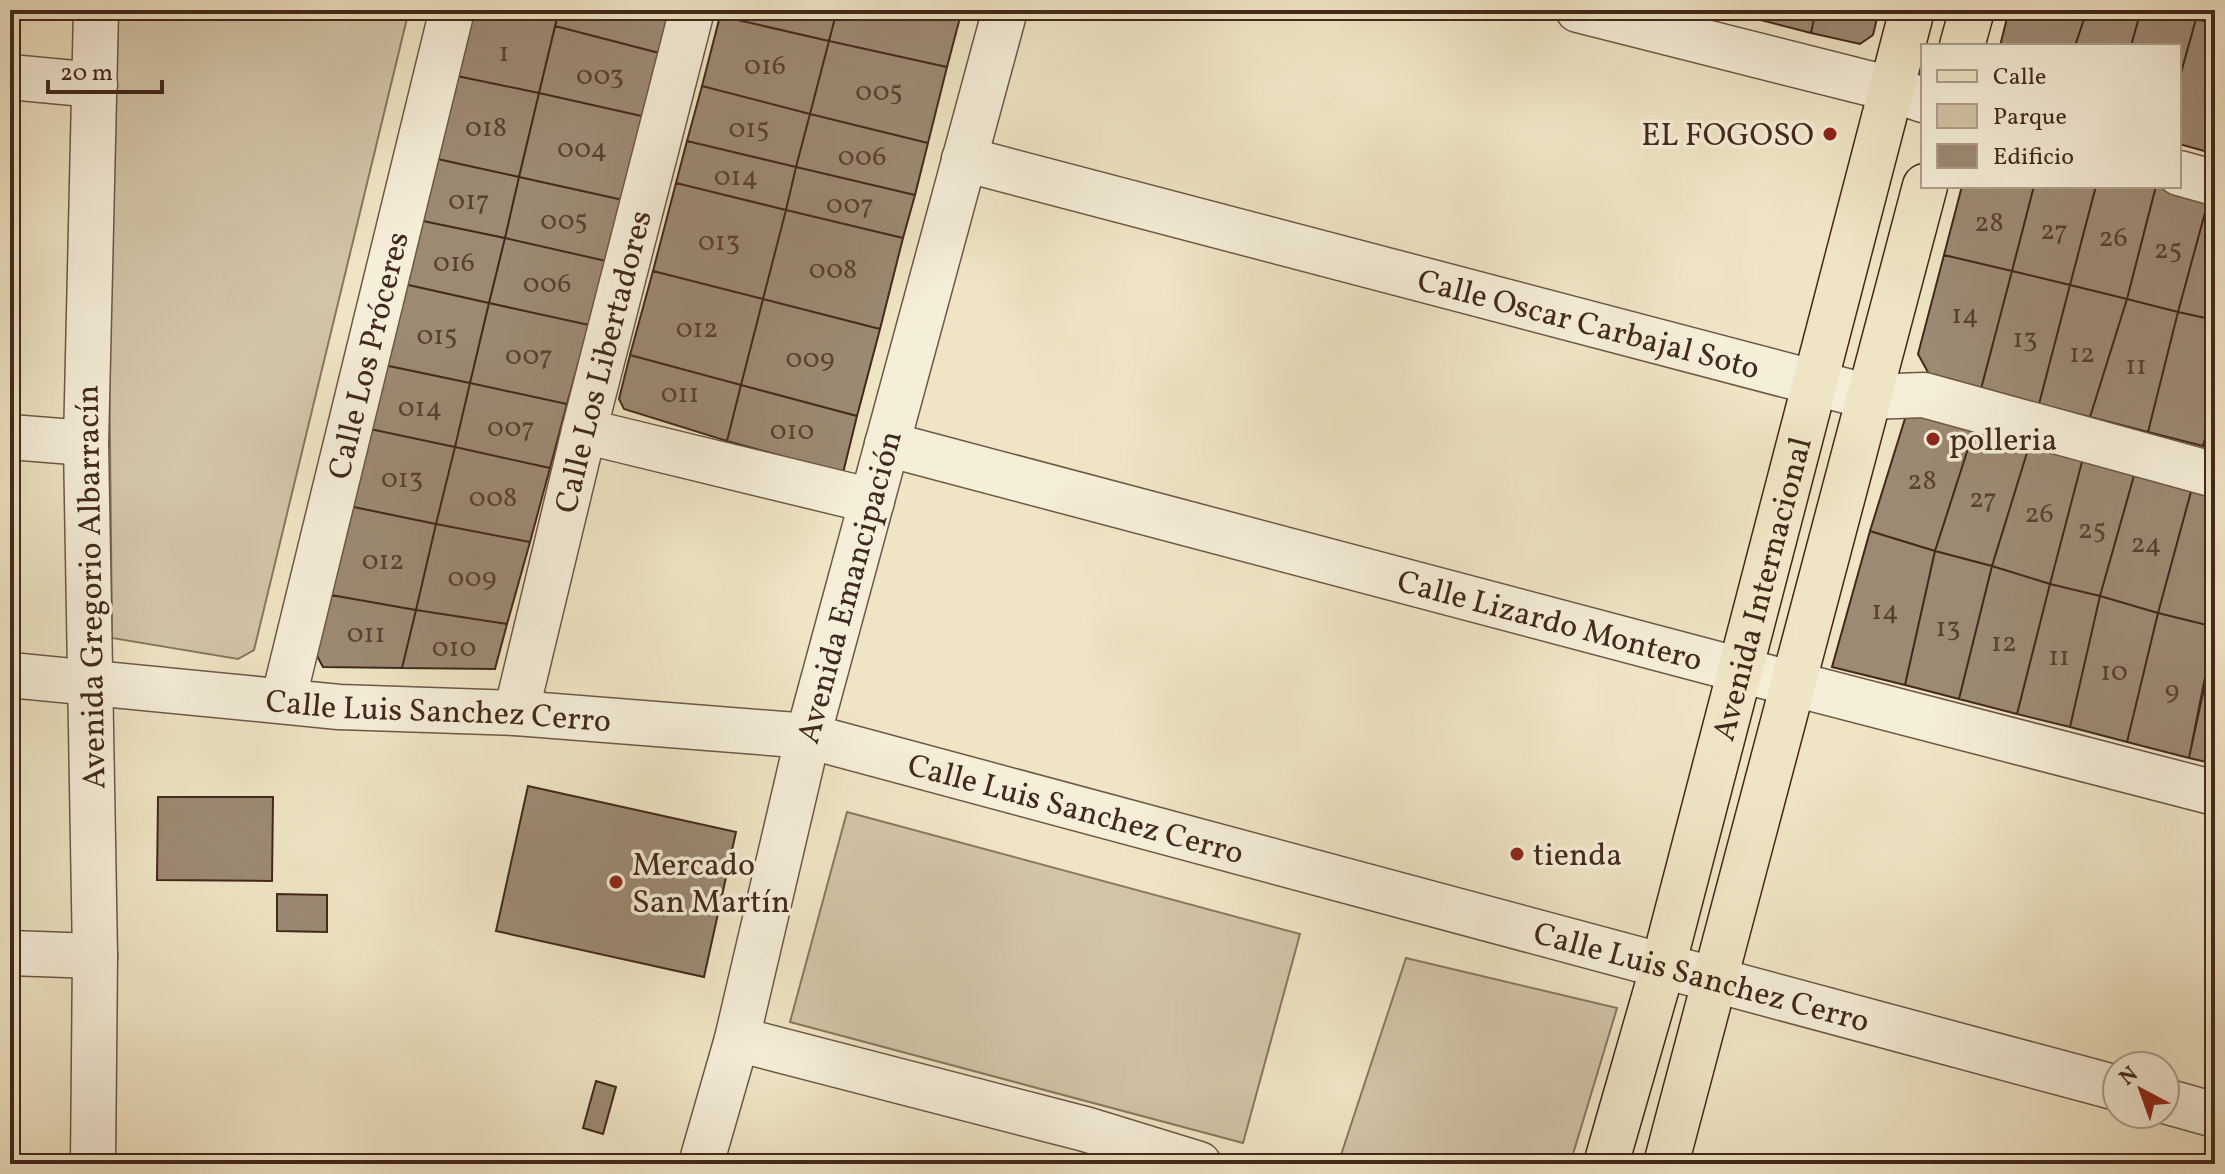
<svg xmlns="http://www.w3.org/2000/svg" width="2225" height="1174" font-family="Vollkorn,serif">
  <rect width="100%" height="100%" fill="#efe5c4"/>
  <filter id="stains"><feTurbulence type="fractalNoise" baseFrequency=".0025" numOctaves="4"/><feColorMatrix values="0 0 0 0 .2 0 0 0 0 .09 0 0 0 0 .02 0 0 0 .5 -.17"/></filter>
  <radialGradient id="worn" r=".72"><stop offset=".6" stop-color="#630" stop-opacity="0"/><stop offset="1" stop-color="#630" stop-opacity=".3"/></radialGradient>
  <path fill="#d2c5a7" stroke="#8a7662" stroke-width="2" d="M117,10H409L254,650L238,659L112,638L107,149Z
    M847,812L1300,934L1243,1143L790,1022Z
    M1406,958L1617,1008L1570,1164H1338Z"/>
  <path fill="#9c8a73" stroke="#43281c" stroke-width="2" d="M468,10H559L539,93L452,75Z
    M559,10H674L663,54L555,26Z
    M722,10H837L829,41L720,16Z
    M837,10H962L947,67L829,41Z
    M1718,10H1759L1757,19Z
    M1759,10H1816L1811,33L1757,19Z
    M1816,10H1879L1873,35L1860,44L1811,33Z
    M2009,10H2087L2075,46H2000Z
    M2087,10H2141L2131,46H2075Z
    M2141,10H2161L2196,19L2179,80V46H2131Z
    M2161,10H2199L2196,19Z
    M2199,10H2215V24L2196,19Z
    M720,16L829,41L810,114L702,86Z
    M2196,19L2215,24V154L2179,144V80Z
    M555,26L663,54L646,117L539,93Z
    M829,41L947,67L928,143L810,114Z
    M452,75L539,93L519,177L433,158Z
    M702,86L810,114L796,167L687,141Z
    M539,93L646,117L623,200L519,177Z
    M810,114L928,143L915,195L796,167Z
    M687,141L796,167L786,210L676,183Z
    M433,158L519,177L505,238L418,220Z
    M796,167L915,195L903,238L786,210Z
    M519,177L623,200L606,261L505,238Z
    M676,183L786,210L763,299L653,271Z
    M1962,186H2034L2012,271L1944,255Z
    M2034,186H2096L2070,285L2012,271Z
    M2096,186H2156L2127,299L2070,285Z
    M2156,186L2209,198L2178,312L2127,299Z
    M2209,198L2215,199V320L2178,312Z
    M786,210L903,238L880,329L763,299Z
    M418,220L505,238L489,303L404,284Z
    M505,238L606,261L589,325L489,303Z
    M1944,255L2012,271L1981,389L1930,376L1918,354Z
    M653,271L763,299L741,385L630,355Z
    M2012,271L2070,285L2039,404L1981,389Z
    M404,284L489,303L470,383L384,365Z
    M2070,285L2127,299L2090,417L2039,404Z
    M763,299L880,329L857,416L741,385Z
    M2127,299L2178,312L2148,432L2090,417Z
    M489,303L589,325L567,404L470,383Z
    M2178,312L2215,320V401L2203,446L2148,432Z
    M630,355L741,385L727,441L624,409L619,399Z
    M384,365L470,383L455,447L370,429Z
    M470,383L567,404L550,468L455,447Z
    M741,385L857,416L843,473L727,441Z
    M2215,401V449L2203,446Z
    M1908,409L1975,427L1935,551L1870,531Z
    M1975,427L2030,443L1992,566L1935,551Z
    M370,429L455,447L436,524L349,506Z
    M2030,443L2083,458L2050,584L1992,566Z
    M455,447L550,468L530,542L436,524Z
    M2083,458L2135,472L2100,596L2050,584Z
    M2135,472L2192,488L2158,613L2100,596Z
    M2192,488L2215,495V627L2158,613Z
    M349,506L436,524L416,610L331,595Z
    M436,524L530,542L507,624L416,610Z
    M1870,531L1935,551L1905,685L1832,667Z
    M1935,551L1992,566L1959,699L1905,685Z
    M1992,566L2050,584L2017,714L1959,699Z
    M2050,584L2100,596L2070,727L2017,714Z
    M331,595L416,610L402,668L323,667L316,654Z
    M2100,596L2158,613L2127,742L2070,727Z
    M416,610L507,624L495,669L402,668Z
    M2158,613L2215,627L2189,758L2127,742Z
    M2215,637V764L2189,758Z
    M528,786L736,832L704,977L496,931Z
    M158,797H273L272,881L157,880Z
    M277,894L327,895V932L277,931Z
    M596,1081L616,1087L603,1134L583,1128Z"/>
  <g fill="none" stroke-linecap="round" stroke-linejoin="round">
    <g stroke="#6e5746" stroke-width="47">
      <g id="minor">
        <path d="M1578,10L1891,89L1923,100"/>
        <path d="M10,77L95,85"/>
        <path id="s1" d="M964,159L1869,397L1924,395L2215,475"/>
        <path d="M2179,173L2215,183"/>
        <path d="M584,431L872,501"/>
        <path d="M10,437L86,443"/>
        <path id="s2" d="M887,444L1740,670L2215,793"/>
        <path id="s3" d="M10,675L339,707L516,713L808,736L2117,1088"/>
        <path id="s4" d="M283,701L452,10"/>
        <path id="s5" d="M516,713L584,431L692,10"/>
        <path d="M10,953L95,956"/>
        <path d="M737,1039L1085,1129L1199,1164"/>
        <path d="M2165,1101L2215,1115"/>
        <path d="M93,1164L95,956L86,443L96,10"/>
        <path id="s6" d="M701,1164L737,1039L808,736L1005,10"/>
      </g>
    </g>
    <g stroke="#43281c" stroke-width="47">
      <g id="major">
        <path d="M1962,46L1972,10"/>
        <path id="s7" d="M1606,1164L1663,966L1912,10"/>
        <path d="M1666,1164L1925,186"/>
      </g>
    </g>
    <use href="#minor" stroke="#f5eed9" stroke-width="44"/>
    <use href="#major" stroke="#efe5c4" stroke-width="44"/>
  </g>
  <g fill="#8f2418" stroke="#f5eed9" stroke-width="3">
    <circle cx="1830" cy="134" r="8"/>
    <circle cx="1933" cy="439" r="8"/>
    <circle cx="1517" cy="854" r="8"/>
    <circle cx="616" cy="882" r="8"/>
  </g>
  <g text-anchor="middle" stroke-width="7" stroke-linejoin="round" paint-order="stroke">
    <g font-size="28" fill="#594032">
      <text x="504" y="61">1</text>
      <text x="765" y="74">016</text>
      <text x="600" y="84">003</text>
      <text x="879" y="100">005</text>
      <text x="486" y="136">018</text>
      <text x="749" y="137">015</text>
      <text x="582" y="157">004</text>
      <text x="862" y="165">006</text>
      <text x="736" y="185">014</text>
      <text x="469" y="209">017</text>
      <text x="850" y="213">007</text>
      <text x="564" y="229">005</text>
      <text x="1989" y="231">28</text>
      <text x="2054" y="239">27</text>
      <text x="2113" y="246">26</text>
      <text x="719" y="250">013</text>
      <text x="2168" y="258">25</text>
      <text x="454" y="271">016</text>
      <text x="833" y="278">008</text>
      <text x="547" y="292">006</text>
      <text x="1965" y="323">14</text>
      <text x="697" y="337">012</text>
      <text x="437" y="344">015</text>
      <text x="2025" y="347">13</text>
      <text x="2082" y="362">12</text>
      <text x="529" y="364">007</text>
      <text x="810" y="367">009</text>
      <text x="2136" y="374">11</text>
      <text x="680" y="402">011</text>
      <text x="420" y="416">014</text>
      <text x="511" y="436">007</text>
      <text x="792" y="439">010</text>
      <text x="402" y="487">013</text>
      <text x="1922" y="489">28</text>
      <text x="493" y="506">008</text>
      <text x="1983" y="507">27</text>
      <text x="2039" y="522">26</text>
      <text x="2092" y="538">25</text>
      <text x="2146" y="552">24</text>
      <text x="383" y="569">012</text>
      <text x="472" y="586">009</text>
      <text x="1885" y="619">14</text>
      <text x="1948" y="636">13</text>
      <text x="366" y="642">011</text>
      <text x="2004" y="651">12</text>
      <text x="454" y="656">010</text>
      <text x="2059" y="665">11</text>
      <text x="2114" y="680">10</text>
      <text x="2172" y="699">9</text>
    </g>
    <g font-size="32" fill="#43281c" stroke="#f5eed9" text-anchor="start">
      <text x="1814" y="145" text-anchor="end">EL FOGOSO</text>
      <text x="1949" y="450">polleria</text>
      <text x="1533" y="865">tienda</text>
      <text x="632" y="875">Mercado<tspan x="632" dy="37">San Martín</tspan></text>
    </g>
    <g font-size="32" fill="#43281c" stroke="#f5eed9">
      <text dy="11" stroke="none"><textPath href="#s1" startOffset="646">Calle Oscar Carbajal Soto</textPath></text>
      <text dy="11" stroke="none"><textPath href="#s4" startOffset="356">Calle Los Próceres</textPath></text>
      <text dy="11" stroke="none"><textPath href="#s5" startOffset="362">Calle Los Libertadores</textPath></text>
      <text dy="11" stroke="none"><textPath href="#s6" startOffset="596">Avenida Emancipación</textPath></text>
      <text transform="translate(90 587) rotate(-91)" y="11">Avenida Gregorio Albarracín</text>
      <text dy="11" stroke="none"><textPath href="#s7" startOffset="596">Avenida Internacional</textPath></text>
      <text dy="11" stroke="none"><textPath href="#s2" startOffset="686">Calle Lizardo Montero</textPath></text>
      <text dy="11" stroke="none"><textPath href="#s3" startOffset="430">Calle Luis Sanchez Cerro</textPath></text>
      <text dy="11" stroke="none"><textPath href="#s3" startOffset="1078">Calle Luis Sanchez Cerro</textPath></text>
      <text dy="11" stroke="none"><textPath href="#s3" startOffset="1726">Calle Luis Sanchez Cerro</textPath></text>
    </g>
  </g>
  <rect width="2225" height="1174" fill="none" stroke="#efe5c4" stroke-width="40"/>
  <rect x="12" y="12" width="2201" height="1150" fill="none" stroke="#43281c" stroke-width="4"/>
  <rect x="20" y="20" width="2185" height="1134" fill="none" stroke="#43281c" stroke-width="2"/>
  <rect x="1921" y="44" width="260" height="144" fill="#f5eed9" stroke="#ae9f8d" stroke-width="2"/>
  <rect x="1937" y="70" width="40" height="12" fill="#efe5c4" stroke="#ae9f8d" stroke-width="2"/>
  <text x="1993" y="84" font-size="24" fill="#43281c">Calle</text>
  <rect x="1937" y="104" width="40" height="24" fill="#d2c5a7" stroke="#ae9f8d" stroke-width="2"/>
  <text x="1993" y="124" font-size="24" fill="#43281c">Parque</text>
  <rect x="1937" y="144" width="40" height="24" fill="#9c8a73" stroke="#ae9f8d" stroke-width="2"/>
  <text x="1993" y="164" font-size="24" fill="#43281c">Edificio</text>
  <g transform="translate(2141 1090) rotate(319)"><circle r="38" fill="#f5eed9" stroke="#ae9f8d" stroke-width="2"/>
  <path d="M0-6L14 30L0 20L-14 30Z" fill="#8f2418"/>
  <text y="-12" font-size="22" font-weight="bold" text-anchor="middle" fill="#43281c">N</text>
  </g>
  <path d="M48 80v12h114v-12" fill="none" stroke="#43281c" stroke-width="4"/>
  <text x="60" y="80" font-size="24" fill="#43281c" stroke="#f5eed9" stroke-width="6" paint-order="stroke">20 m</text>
  <rect width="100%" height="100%" filter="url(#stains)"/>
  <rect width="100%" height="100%" fill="url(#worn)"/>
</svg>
